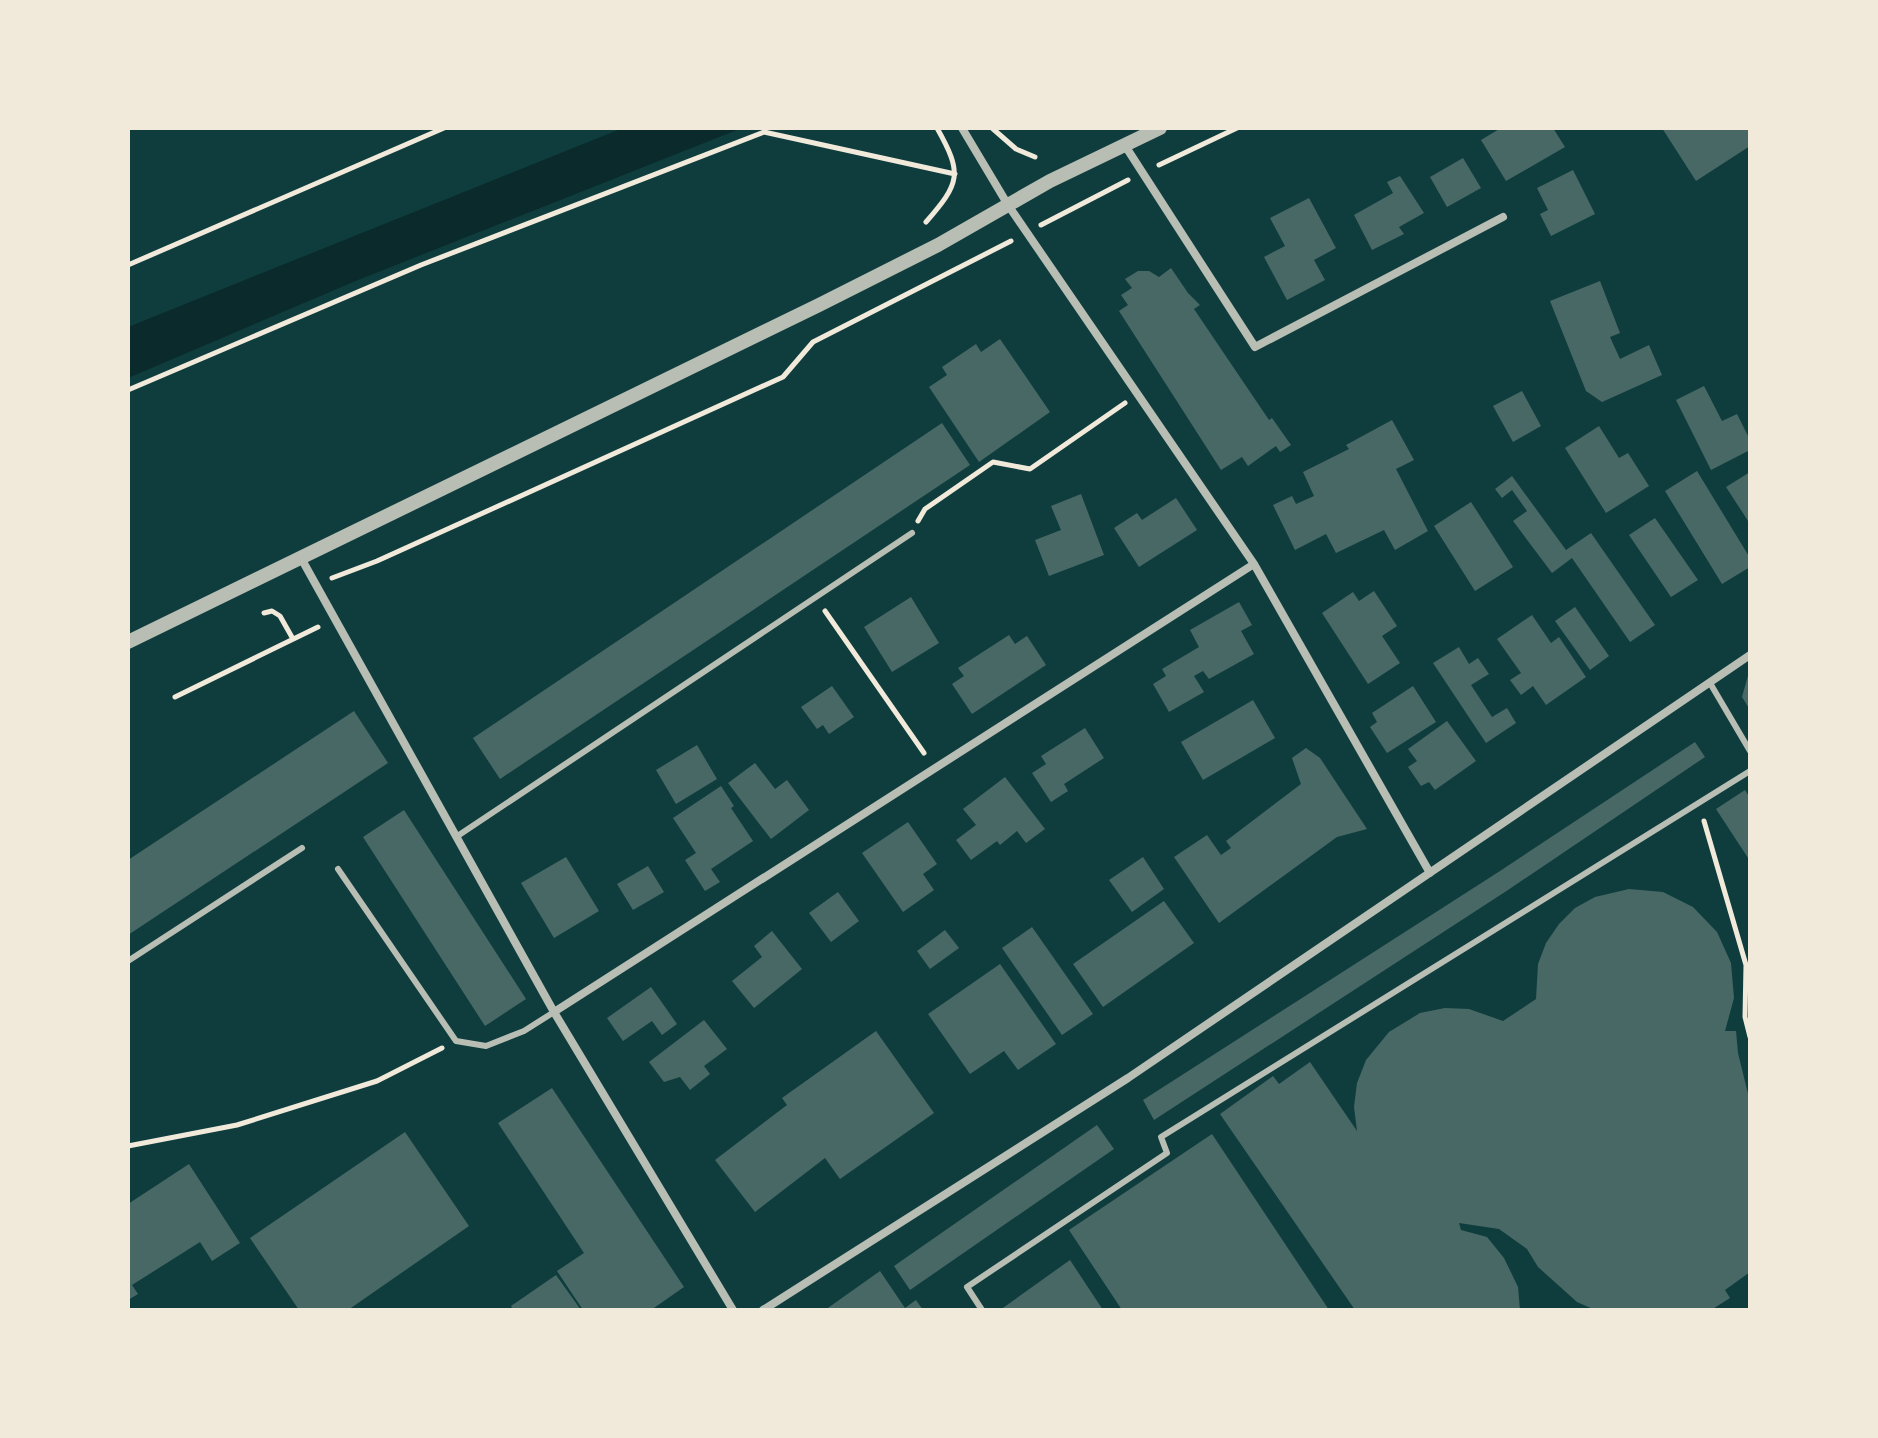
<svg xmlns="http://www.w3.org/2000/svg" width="1878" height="1438" font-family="Bitter,serif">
  <rect width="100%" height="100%" fill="#0f3d3e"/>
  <path fill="#0a2a2b" d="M623,128H742L358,280L128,378V327Z"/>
  <path fill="#486865" d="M1501,128H1553L1565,147L1506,181L1481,140Z
    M1662,128H1750V146L1696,181Z
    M1463,158L1481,188L1447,207L1430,177Z
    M1573,170L1595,214L1551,236L1540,214L1548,210L1537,188Z
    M1400,176L1424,213L1399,227L1404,234L1372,250L1354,215L1393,193L1387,182Z
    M1309,198L1336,248L1314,260L1325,280L1287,300L1264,257L1285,246L1270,218Z
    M1171,268L1188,293L1200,305L1194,309L1269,420L1272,418L1291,445L1280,452L1276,446L1248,466L1242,457L1221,470L1119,311L1128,305L1121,295L1132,288L1125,279L1138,271H1149L1159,277Z
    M1600,281L1620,333L1610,337L1620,359L1649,345L1662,375L1602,402L1586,391L1550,301Z
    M1000,339L1050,412L979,462L929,387L947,375L942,367L976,344L981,352Z
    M1704,386L1722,421L1737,414L1750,440V450L1711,470L1676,400Z
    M1522,391L1541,426L1513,442L1493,406Z
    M1392,420L1414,460L1396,469L1428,531L1395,550L1384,530L1336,553L1326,534L1295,550L1273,505L1292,496L1296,504L1314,496L1303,472L1349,449L1346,445Z
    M942,423L970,465L500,779L473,738Z
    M1599,426L1619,458L1628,453L1649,486L1606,513L1565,448Z
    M1697,471L1750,558V567L1722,584L1665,491Z
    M1750,472V524L1726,487Z
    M1512,476L1566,550L1591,533L1655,625L1630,642L1572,558L1552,573L1513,521L1527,511L1512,490L1502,498L1495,489Z
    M1081,494L1104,555L1049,576L1035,540L1061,530L1051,506Z
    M1176,498L1197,530L1139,567L1114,528L1137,513L1142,520Z
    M1471,502L1513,567L1475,591L1434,526Z
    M1655,518L1698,580L1671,597L1629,535Z
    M1374,591L1397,626L1382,636L1400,663L1368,684L1322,613L1353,592L1359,601Z
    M911,597L939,643L892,672L864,627Z
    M1239,602L1252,625L1241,631L1254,654L1209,679L1203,671L1194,676L1204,692L1169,712L1153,684L1166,676L1162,669L1199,647L1190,630Z
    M1575,607L1609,656L1590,670L1555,621Z
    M1532,615L1551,643L1559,637L1586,677L1546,705L1533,686L1521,695L1510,680L1521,673L1497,639Z
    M1009,635L1015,644L1027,636L1046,665L972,714L952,684L964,676L958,668Z
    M1459,647L1469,664L1478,658L1489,674L1471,685L1492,717L1507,708L1516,723L1486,743L1433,663Z
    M1749,672H1750V710L1742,697Z
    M832,686L854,717L829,734L823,725L817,729L801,707Z
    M1413,686L1436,722L1387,753L1370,727L1377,722L1372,713Z
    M1253,700L1275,738L1203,780L1181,742Z
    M354,711L388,763L128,935V860Z
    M1447,721L1476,761L1435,790L1429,782L1421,786L1408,767L1417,761L1408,749Z
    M1085,728L1104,758L1064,784L1068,791L1051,802L1032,773L1046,764L1041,756Z
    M1695,742L1705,757L1508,890L1154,1120L1143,1100L1500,871Z
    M697,745L717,779L676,804L656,770Z
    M1306,748L1320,758L1367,829L1337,837L1219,923L1174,857L1207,835L1221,855L1231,848L1226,841L1301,784L1292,758Z
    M755,763L775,789L787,780L809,810L771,839L728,783Z
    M1005,777L1045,829L1026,843L1017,831L1000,845L997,841L971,860L956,840L976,825L963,809Z
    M721,786L734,806L731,808L753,841L711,869L720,882L705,891L685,860L696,853L673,818Z
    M1745,790L1750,798V861L1716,809Z
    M404,810L526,999L485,1026L363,837Z
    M908,822L937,864L923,874L934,890L903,912L862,853Z
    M566,857L599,911L554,938L521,883Z
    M1143,857L1164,889L1132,912L1109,880Z
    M648,866L664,892L633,910L617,884Z
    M1629,889L1663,892L1693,907L1717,932L1731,963L1734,998L1725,1031H1736L1738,1053L1750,1102V1272L1725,1290L1730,1298L1711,1310H1595L1577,1302L1538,1267L1527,1249L1499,1229L1459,1223L1461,1230L1487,1237L1504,1258L1518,1287L1520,1310H1355L1220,1114L1273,1076L1279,1084L1310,1062L1357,1131L1354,1107L1357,1083L1366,1060L1389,1032L1420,1013L1445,1008L1469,1009L1503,1021L1536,999L1538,964L1546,943L1559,924L1575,908L1595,897Z
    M838,892L859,921L831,942L809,913Z
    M1164,901L1194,943L1103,1007L1073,964Z
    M1032,927L1093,1014L1062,1035L1002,948Z
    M945,930L959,948L930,969L917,951Z
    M772,931L802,969L754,1008L732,981L762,957L754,946Z
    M1000,964L1056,1044L1018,1070L1004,1051L970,1074L928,1014Z
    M651,987L677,1024L662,1035L652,1021L623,1041L607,1018Z
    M704,1020L727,1049L704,1066L710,1074L690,1090L680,1077L664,1082L649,1062Z
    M876,1031L934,1113L840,1179L825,1158L755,1212L715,1160L787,1105L782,1098Z
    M552,1088L684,1287L651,1310H583L557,1271L584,1253L498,1123Z
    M1097,1125L1114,1149L910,1290L894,1266Z
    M405,1132L469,1226L348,1310H299L250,1238Z
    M1212,1134L1329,1310H1122L1069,1230Z
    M189,1164L240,1243L212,1261L200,1242L132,1285L138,1294L128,1300V1204Z
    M1070,1260L1103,1310H1000Z
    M880,1271L905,1308L916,1300L923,1310H825Z
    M556,1275L581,1310H513L511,1306Z"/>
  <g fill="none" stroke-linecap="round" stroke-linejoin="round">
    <path stroke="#f1e9da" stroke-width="5" d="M992,128L1016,149L1035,157
      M1159,165L1237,128
      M926,222C960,183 963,174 937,128
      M1041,225L1128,180
      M128,265L444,128
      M128,390L421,265L764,132L955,174
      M918,521L925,509L993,462L1030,469L1125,403
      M332,578L377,561L783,377L813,342L1011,241
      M825,611L924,753
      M264,613L272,611L280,616L293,639
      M175,697L318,627
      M1704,821L1746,965L1745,1017L1750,1037
      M128,1146L237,1125L377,1081L442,1048"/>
    <path stroke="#b8beb3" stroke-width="6" d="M1710,683L1750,751
      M456,837L912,533
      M338,869L456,1041L486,1046L524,1031L554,1012
      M128,961L302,848
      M982,1310L967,1287L1167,1153L1161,1137L1750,771"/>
    <path stroke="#b8beb3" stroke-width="8" d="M962,128L1008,205L1254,564L1430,873
      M1124,144L1255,347L1503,217
      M301,558L554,1012L733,1310
      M554,1012L1254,564
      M763,1310L1128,1078L1750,655"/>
    <path stroke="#b8beb3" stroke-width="14" d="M128,642L819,305L938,245L1050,181L1160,128"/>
  </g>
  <rect width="1878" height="1438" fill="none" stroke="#f1e9da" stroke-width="260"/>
</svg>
